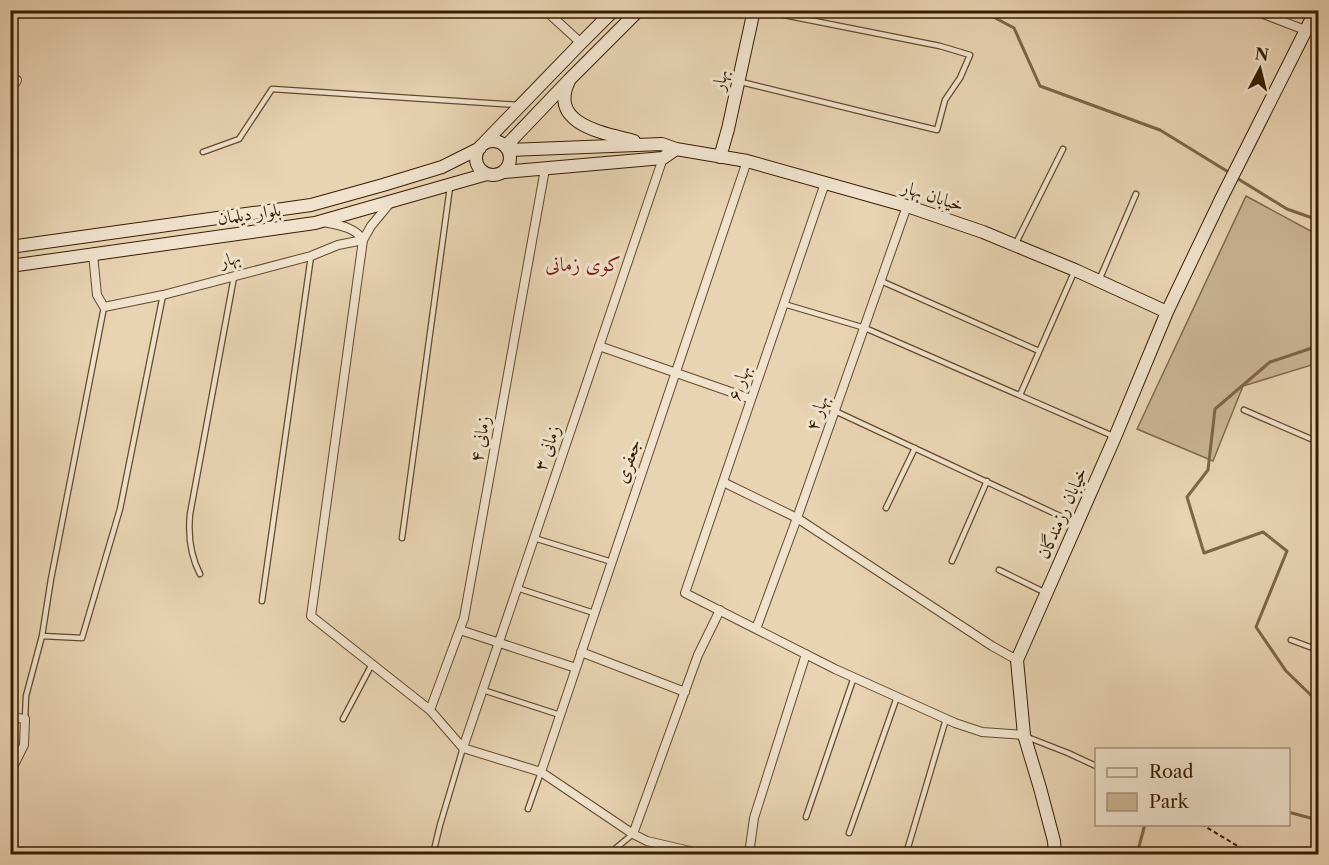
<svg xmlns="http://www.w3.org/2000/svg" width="1329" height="865" font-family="'Libre Caslon Text',Amiri,serif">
  <rect width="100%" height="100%" fill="#e8d3b2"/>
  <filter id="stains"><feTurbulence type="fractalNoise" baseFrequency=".00333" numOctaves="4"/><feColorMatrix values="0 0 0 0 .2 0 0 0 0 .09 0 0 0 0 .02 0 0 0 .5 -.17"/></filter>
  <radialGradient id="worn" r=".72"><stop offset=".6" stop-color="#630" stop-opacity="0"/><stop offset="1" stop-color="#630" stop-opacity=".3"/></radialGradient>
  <path fill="#cab494" stroke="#80684a" stroke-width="1.5" d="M1246,196L1318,235V363L1243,386L1213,461L1137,429Z"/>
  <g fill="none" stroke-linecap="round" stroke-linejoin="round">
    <path stroke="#7d6546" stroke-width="3" d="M983,10L984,12L1014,28L1040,86L1160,130L1230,173
      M1235,177L1287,209L1318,220
      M1318,346L1270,362L1215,409L1208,470L1187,497L1204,553L1263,532L1287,551L1256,627L1286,671L1318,702
      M1288,812L1318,820
      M1137,854L1145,824"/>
    <g stroke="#634a2c" stroke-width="7">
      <path id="lane" d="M741,82L937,130L945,100L960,78L970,55L940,46L759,10
        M203,152L239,139L272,89L518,105
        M1016,243L1063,149
        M1100,278L1136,194
        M881,281L1039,351
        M784,304L865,328L1113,436
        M1020,395L1075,270
        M1244,410L1318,442
        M835,411L1075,523
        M886,508L915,448
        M402,538L450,187
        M534,538L612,562
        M952,561L987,481
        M999,570L1044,592
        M200,574C190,555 188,535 190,514L234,277
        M517,588L594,613
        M262,601L311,256
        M42,636L82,638L120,509L163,295
        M1291,640L1318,650
        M483,690L560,715
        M25,719L26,696L42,636L51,579L104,307
        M343,719L372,664
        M1027,737L1068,753L1096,766
        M528,809L541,772
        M806,817L854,677
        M849,833L897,697
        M433,854L440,825L463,748
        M613,854L616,848L633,834
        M906,854L946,719"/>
    </g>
    <g stroke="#634a2c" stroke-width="10">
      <path id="street" d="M545,10L581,43
        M1253,10L1305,30
        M10,93L17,80
        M825,183L685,593L835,669L955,723L982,732L1024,735
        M390,203L371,226L363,240L311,616L430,710L463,748L541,772L633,834L647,841L703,854
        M324,222C338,225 355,227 363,240
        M93,254L97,295L104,307L163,295L311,256L338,245L363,240
        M599,346L751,399
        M723,482L797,518L992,646L1017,660
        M756,629L797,518L907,206
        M460,630L576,668
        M581,652L685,692
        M430,710L464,618L545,169
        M10,717L25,719L24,745L10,773
        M463,748L663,158
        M541,772L747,161
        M633,834L698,655L720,610
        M749,854L754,818L806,654"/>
    </g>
    <g stroke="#371d00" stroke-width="14">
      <path id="secondary" d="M569,81C548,125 605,133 634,141
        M476 158a17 17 0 1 1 34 0a17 17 0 1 1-34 0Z
        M484,143L581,43L614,10
        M506,146L569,80L639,10
        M509,150L662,144L676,149L747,161L907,206L983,232L1075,270L1167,312
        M720,157L728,129L754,10
        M504,172L663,158L676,149
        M10,247L311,205L383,185L442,167L480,148
        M10,266L315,223L487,174
        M1055,854L1054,841L1040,788L1024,735L1017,660L1115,437L1167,312L1221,199L1314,14"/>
    </g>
    <path stroke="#371d00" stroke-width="2" stroke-dasharray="4.5 3" stroke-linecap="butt" d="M1201,824L1251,854"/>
    <use href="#lane" stroke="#f0e2cd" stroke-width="4.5"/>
    <use href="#street" stroke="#f0e2cd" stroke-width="8"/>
    <use href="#secondary" stroke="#f0e2cd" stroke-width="12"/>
  </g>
  <g text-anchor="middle" stroke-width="6" stroke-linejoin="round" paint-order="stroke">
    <g font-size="18" fill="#371d00" stroke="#f0e2cd">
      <text transform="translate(720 80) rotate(-78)" y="6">بهار</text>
      <text transform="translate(933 196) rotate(18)" y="6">خیابان بهار</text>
      <text transform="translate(249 214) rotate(-8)" y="6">بلوار دیلمان</text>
      <text transform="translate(230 259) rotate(-15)" y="6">بهار</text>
      <text transform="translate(739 383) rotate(-71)" y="6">بهار ۶</text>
      <text transform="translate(817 413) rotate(-71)" y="6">بهار ۴</text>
      <text transform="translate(480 439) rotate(-80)" y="6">زمانی ۴</text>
      <text transform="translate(547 448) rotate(-71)" y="6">زمانی ۳</text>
      <text transform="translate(628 461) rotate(-71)" y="6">جعفری</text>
      <text transform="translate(1062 513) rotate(-66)" y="6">خیابان رزمندگان</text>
    </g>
    <g font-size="20" fill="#7a1f14" stroke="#f0e2cd">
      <text x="583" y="271">کوی زمانی</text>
    </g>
  </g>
  <rect width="1329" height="865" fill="none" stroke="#e8d3b2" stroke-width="36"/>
  <rect x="12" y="12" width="1305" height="841" fill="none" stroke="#371d00" stroke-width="3"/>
  <rect x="18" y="18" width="1293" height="829" fill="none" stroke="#371d00" stroke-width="1.5"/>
  <rect x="1095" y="748" width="195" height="78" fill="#f0e2cd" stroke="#a6937b" stroke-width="1.5"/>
  <rect x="1107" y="768" width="30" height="9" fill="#f0e2cd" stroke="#a6937b" stroke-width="1.5"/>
  <text x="1149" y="778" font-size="18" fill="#371d00">Road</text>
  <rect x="1107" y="793" width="30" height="18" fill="#cab494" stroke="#a6937b" stroke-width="1.5"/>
  <text x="1149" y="808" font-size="18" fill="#371d00">Park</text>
  <g transform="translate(1260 69) rotate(7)" stroke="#f0e2cd" stroke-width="4.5" paint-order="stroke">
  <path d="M0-4.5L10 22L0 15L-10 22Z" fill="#371d00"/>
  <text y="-9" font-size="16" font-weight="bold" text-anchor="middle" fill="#371d00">N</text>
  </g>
  <rect width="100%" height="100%" filter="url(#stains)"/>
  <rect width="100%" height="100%" fill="url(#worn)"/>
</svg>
